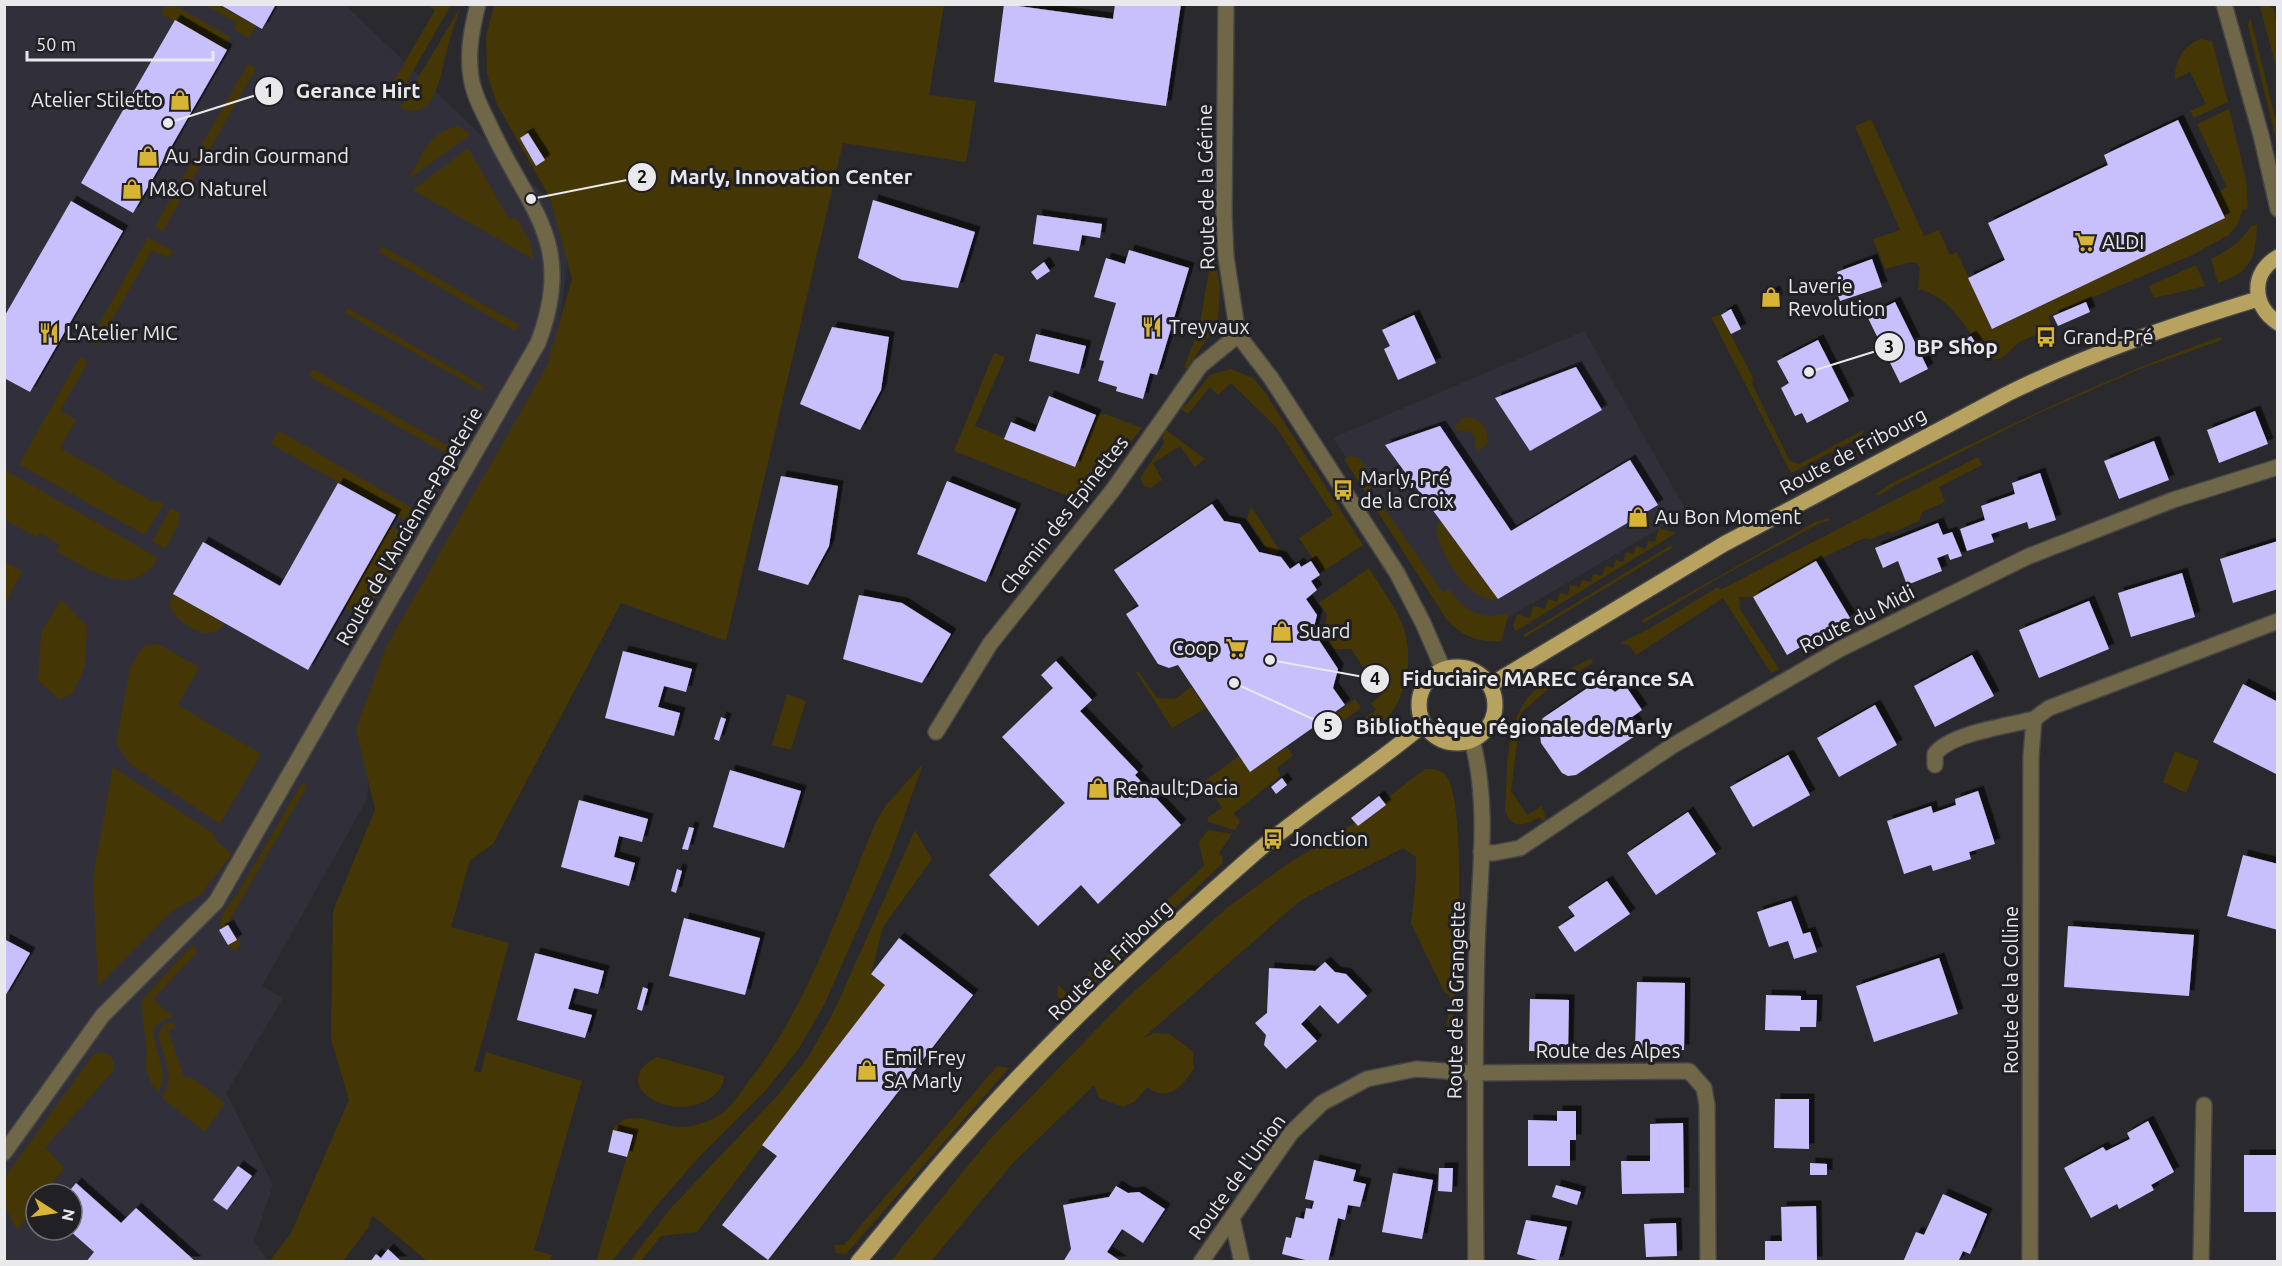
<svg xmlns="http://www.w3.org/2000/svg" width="2282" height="1266" font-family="Ubuntu,sans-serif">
  <defs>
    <filter id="shadow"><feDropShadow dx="5.5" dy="-5.5" stdDeviation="0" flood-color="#0009"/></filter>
  </defs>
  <rect width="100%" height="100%" fill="#2a2a2e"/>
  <path fill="#31303a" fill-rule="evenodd" d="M5,5H345L573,223L553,369L377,673L367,799L262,986L283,998L226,1093L273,1185L254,1241L268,1261L5,1262ZM36,1194H72V1230H36Z
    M1584,331L1687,512L1482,633L1461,625L1333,438Z"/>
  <path fill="#443705" d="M166,5H174L230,37L223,49L161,14Z
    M205,5H219L256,26L249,38L234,29L237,23Z
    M426,5H451L394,104L384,98L435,10Z
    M494,5H944L929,95L976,101L966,162L843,143L726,641L621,603L493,844L470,860L451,927L509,943L474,1071L481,1073L486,1052L582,1081L534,1250L552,1255L550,1261H427L372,1215L368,1228L343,1261L269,1262L291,1233L349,1100L331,1039L333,911L375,810L356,729L386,647L547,366L572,279L550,198L497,104L487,74L486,36Z
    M2267,5L2274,9L2277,30V70L2260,7Z
    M460,8C455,23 450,38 446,53C440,76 436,122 400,108Z
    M2250,16L2277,125V144L2248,26Z
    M2200,39L2212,41L2228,102L2194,118L2190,111L2206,104L2190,72L2175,79C2175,60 2182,47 2200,39Z
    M248,64L256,68L163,231L155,226Z
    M2229,109L2246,179L2248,208L2242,211L2239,222L2229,235L2192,255L2048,316L2052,328L2019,342L2002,358L1989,360C1970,335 1951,295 1918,289L1920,268L1917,263L1910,262L1885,269L1873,239L1900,230L1855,126L1871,119L1924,236L1939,230L1950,255L1957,252L1992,329L2224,218L2214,194L2227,187L2197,124Z
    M458,126L471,134L409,179C423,154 428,132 458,126Z
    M468,148L509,219L516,217L530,242L533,259L413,190Z
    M2257,225C2256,258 2251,272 2218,283L2211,259C2229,250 2240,243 2251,226Z
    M148,237L173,251L169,258L152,250L97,346L89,342Z
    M382,246L519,325L515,331L379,252Z
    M1211,259H1215L1220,287L1218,322L1187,369L1184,367L1199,329Z
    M2196,265L2205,286L2154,298L2149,286Z
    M348,308L483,386L481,391L345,313Z
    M1721,315L1753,378L1752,384L1790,461L1799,464L1864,430L1861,437L1791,473L1711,317Z
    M2220,337L2222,340L2140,369L2037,414L1892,487L1878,496L1876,494L1890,484C2001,429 2104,378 2220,337Z
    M994,353L1005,357L975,426L1075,467L1096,415L1105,414L1142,428L1083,502L954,451Z
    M80,357L88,362L60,411L76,420L60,448L155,503L157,500L164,504L145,535L19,464Z
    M313,369L448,446L445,453L309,376Z
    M1231,369L1253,378L1264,391L1363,545L1322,572L1299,538L1333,515L1276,427L1231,383L1218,395L1210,387L1188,414L1180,409L1186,405L1210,375Z
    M1470,417C1484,422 1487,428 1488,442L1480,451L1475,447V438L1471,432L1457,430L1454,427L1463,418Z
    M278,430L421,513L417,521L409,523L396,515L271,444Z
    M1166,430L1205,459L1195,467L1180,446L1153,463L1162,480L1151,488L1145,487L1140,478L1164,443L1162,436Z
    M1350,456L1359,458L1369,472L1362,476L1443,593L1449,589C1459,603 1471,615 1490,616C1497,616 1504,613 1509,613L1501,641C1479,643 1462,636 1447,620L1344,459Z
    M1978,457L1982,465L1939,487L1945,502L1922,512L1919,521L1891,533L1889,531L1871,539L1864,538L1816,561L1753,597H1739L1740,609L1779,669L1771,673L1723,598L1636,655L1630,646L1620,643L1647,630L1718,587L1720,590Z
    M5,470L158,558C133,602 87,568 56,551L59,544L40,533L36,537L5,520Z
    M1251,506L1280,551L1272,556L1247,519Z
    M171,508L180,513L178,525L165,549L152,541Z
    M1829,518L1830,520L1816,525L1715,580L1644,623L1642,620L1815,522Z
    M1441,521L1498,599C1471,606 1433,547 1437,524Z
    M390,526L404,534L406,543L366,614L358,615L344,607Z
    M1659,528L1676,533L1516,631L1513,627L1517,614L1530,618L1533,606L1545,609L1548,599L1557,602L1559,593L1568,595L1570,585L1580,587L1582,580L1591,582L1593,574L1602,576L1605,566L1613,568L1616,560L1623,562L1626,552L1634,554L1636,546L1646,549L1648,541L1655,542Z
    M1671,545L1672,548L1525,637L1523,635Z
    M5,562L22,571L5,604Z
    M1369,568C1380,587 1397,608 1404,629C1415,666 1404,708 1374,731L1365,718L1376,710L1371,703L1382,695L1351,649H1333L1324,635L1327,615L1319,603Z
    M173,594L224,623C211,647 177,623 169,605Z
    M61,599L87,627L85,666L73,693L60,700L38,680L41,633Z
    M158,644L199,667L178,705L261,754L220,824L130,764L116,744L130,668L144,646Z
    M1591,658L1593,663L1554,684L1521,713L1511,791L1527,815L1542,806L1546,819L1543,821L1539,817C1525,826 1512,830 1505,811C1508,770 1503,712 1541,685C1556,675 1575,667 1591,658Z
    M1135,671L1139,672L1157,698L1175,699L1191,687L1206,708L1172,728Z
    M787,694L806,701L791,750L772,745Z
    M1355,699L1361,708L1318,739L1312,731Z
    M1287,747L1293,756L1277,768L1280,776L1234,813L1240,822L1235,830L1208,822V817L1222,808L1205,781L1239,756L1250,772Z
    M2175,751L2199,761L2186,793L2163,782Z
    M923,764L891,853L825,1003L799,1048L767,1089L699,1157L658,1204L612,1261L596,1262L633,1135L613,1130C630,1105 657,1127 680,1127C695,1127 715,1120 726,1110C735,1102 742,1090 749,1081C809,1005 839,908 877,820L886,805Z
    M113,767L214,834L216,841L232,854L201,894L170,913L98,986L93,877Z
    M1425,769C1432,769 1442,769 1446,776C1468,803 1457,985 1452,1026H1447L1450,995L1444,992L1411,923L1416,879V857L1403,848L1301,900L1142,1039L1154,1033L1170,1034L1193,1052L1194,1068C1182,1087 1169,1103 1147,1087L1134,1102L1123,1107L1099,1098L1094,1085L1013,1163L931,1261L890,1262L988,1141L1126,999L1229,906L1289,863L1353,824Z
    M302,783L307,786L228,923L241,944L236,951L230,947L220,924L223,912L239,891Z
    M915,830L932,859L883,927L871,974L885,985L697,1232L661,1236L641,1261L629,1262L671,1208L778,1095L809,1056L835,1009Z
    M1208,830L1232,834L1219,853L1223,857L1222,864L1074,1003L1068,1004L1057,996L1058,985L1072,998L1089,981L1085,977L1204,866L1199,842Z
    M195,945L196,953L153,999L173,1017L161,1021L154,1027C151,1050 172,1072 158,1092L151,1083L145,1066L147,1052L141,1001L191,946Z
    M174,1022L175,1028L168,1030L184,1078L191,1077L225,1103L205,1132L162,1098C176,1077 164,1058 158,1035L163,1025Z
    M99,1052L108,1054L114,1061V1070L45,1147L64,1168L44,1194H36V1205L17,1230L5,1206V1177L93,1055Z
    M657,1057L724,1076C724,1084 720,1090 713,1096C674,1127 604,1084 657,1057Z
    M997,1066L1009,1068L846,1254L836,1253L834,1245H844Z"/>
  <path fill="#c8c0fc" filter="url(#shadow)" d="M219,4H276L262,29Z
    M1004,4L1113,19L1115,4H1181L1166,106L994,82Z
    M175,20L227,50L133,213L81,183Z
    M2178,120L2225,218L1992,329L1968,278L2005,260L1988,223L2108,165L2104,155Z
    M528,133L545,160L536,166L520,138Z
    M873,200L975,232L958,288L902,280L858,258Z
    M71,201L123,231L30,392L4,378V317Z
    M1037,215L1102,224L1100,238L1082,235L1079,251L1033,244Z
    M1129,250L1189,268L1157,375L1150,373L1143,399L1116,391L1117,387L1098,381L1104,361L1099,360L1116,303L1094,297L1106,258L1125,264Z
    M1872,259L1882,287L1840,301L1833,280L1839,278L1837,272Z
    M1044,262L1050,271L1037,280L1031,272Z
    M1775,291L1777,300L1766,303L1764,295Z
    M1895,302L1928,369L1900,383L1867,316Z
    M2086,302L2090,312L2058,326L2053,316Z
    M1731,309L1741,329L1731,334L1721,315Z
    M1414,315L1436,363L1398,380L1384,349L1390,346L1382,330Z
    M832,327L889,337L881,390L860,430L800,404Z
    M1036,334L1086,346L1079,374L1029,361Z
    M1971,336L1980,349L1972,355L1963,341Z
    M1818,340L1849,401L1807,423L1802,413L1795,416L1781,388L1789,383L1777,361Z
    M1576,367L1602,410L1530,451L1495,398Z
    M1049,396L1096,415L1075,467L1004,439L1011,422L1035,432Z
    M2255,411L2268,444L2219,463L2207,430Z
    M1440,426L1511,531L1630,460L1658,505L1498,599L1385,445Z
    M2154,441L2169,480L2119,499L2104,461Z
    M2040,473L2056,520L2029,529L2027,522L1991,534L1994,542L1967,551L1960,529L1985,520L1981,506L2015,494L2012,483Z
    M781,476L838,486L829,546L808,585L758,570Z
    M947,481L1016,509L986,582L917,554Z
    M338,483L396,515L308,670L173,594L203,542L280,586Z
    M1212,504L1224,521L1240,524L1259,552L1281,557L1290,569L1299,563L1301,567L1311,561L1320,575L1311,581L1317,590L1306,599L1317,615L1313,631L1338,669L1333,688L1345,705L1250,772L1178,665L1169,668L1158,664L1126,614L1139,606L1114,570Z
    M1938,523L1943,535L1952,532L1962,556L1950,560L1948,554L1937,558L1942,571L1907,585L1898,561L1883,568L1875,548Z
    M2278,541V589L2233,603L2220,559Z
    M1816,561L1850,618L1787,655L1753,597Z
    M2182,573L2195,617L2131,637L2118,593Z
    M859,595L902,603L951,634L922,683L843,659Z
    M2089,601L2109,649L2039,678L2019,630Z
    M623,651L692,669L686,692L664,686L658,707L680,713L674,736L605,718Z
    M1972,655L1994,696L1935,727L1914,686Z
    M1056,661L1092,700L1080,711L1138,772L1135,775L1181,825L1098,904L1081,885L1038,926L989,875L1065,803L1002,737L1053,688L1041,675Z
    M1603,682L1615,692L1625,685L1642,710L1632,717L1641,732L1576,775L1568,776L1562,773L1541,743L1539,726L1543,718L1595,683Z
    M2243,684L2278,702V775L2213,742Z
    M1875,705L1897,745L1839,777L1817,738Z
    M721,717L726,719L719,741L714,739Z
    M1788,755L1810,795L1753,827L1730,787Z
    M730,770L801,791L784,848L713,827Z
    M1282,778L1287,785L1276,794L1271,787Z
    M1978,791L1995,844L1969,852L1971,859L1933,871L1931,865L1904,874L1887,821L1931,806L1933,813L1956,805L1955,799Z
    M1379,796L1386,805L1358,826L1351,818Z
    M579,800L648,819L642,842L619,836L614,857L635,863L629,886L561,867Z
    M1688,812L1716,854L1656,895L1627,853Z
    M689,827L694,828L688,850L682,849Z
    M2243,855L2278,864V930L2227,916Z
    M677,869L682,871L676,893L671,891Z
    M1607,881L1630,914L1575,952L1558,927L1575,916L1568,907Z
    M1791,901L1803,934L1810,932L1817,952L1794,959L1788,941L1769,947L1757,912Z
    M684,918L760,938L745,995L669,976Z
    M228,925L237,940L228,945L219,930Z
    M2068,926L2194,935L2189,996L2064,987Z
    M899,938L973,995L768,1260L722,1225L777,1156L762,1145L885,985L871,974Z
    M4,939L30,953L4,998Z
    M535,953L604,971L598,994L574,988L568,1009L592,1015L585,1038L517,1020Z
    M1939,958L1958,1014L1874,1042L1856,986Z
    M1325,962L1335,972L1346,974L1367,996L1338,1024L1320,1005L1301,1024L1317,1041L1286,1069L1264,1045L1266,1035L1255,1023L1267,1013L1269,968L1315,971Z
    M1637,982L1685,983L1684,1050H1635Z
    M643,987L648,989L642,1011L637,1009Z
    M1766,995L1801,996V1000H1817L1816,1027H1800V1031L1765,1030Z
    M1530,999L1569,1000L1568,1052L1529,1051Z
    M1775,1099H1809V1149L1774,1148Z
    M1557,1111H1576V1140H1570V1166H1528V1120L1557,1121Z
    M2148,1121L2174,1172L2151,1185L2154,1190L2119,1209L2117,1204L2091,1218L2064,1168L2103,1147L2106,1151L2130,1139L2127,1133Z
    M1683,1123L1684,1193L1622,1194L1621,1161H1650V1124Z
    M613,1130L633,1135L627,1157L608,1152Z
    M2244,1155H2278V1212H2244Z
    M1314,1160L1356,1170L1353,1181L1366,1184L1360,1207L1348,1205L1345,1220L1338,1218L1328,1262H1313L1282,1254L1286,1237L1291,1238L1296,1217L1304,1219L1306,1208L1312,1209L1314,1201L1305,1199Z
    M1810,1163L1827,1164V1175H1810Z
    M238,1166L252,1176L227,1210L213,1200Z
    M1439,1168H1453L1452,1192L1438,1191Z
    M1393,1173L1433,1180L1422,1239L1382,1232Z
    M76,1183L121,1223L136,1208L196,1262H86L94,1252L69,1230H72V1194H67Z
    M1556,1185L1581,1192L1577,1205L1552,1197Z
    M1116,1186L1128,1193L1139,1192L1165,1209L1143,1243L1122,1229L1107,1252L1122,1262H1063L1071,1249L1063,1205L1109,1197Z
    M1943,1194L1987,1214L1970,1254L1963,1251L1958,1262H1903L1916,1232L1924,1235Z
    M1816,1206L1817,1262H1765V1241H1782L1781,1207Z
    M1526,1220L1567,1227L1558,1262H1544L1517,1254Z
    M1676,1223L1677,1256L1646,1257L1644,1224Z
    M388,1249L402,1262H370L376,1254L381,1258Z"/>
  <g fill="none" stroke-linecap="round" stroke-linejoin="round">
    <g stroke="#454548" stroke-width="18">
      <path id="minor" d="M1226,4L1224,214L1226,257L1238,335L1271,378L1397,573L1423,623L1443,669
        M2224,4L2261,135L2278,209
        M936,732L990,644L1113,490L1200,366L1238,335
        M1472,740C1490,806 1479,879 1477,946C1474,1051 1475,1156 1476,1262
        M1935,765V754C1950,733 2009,726 2034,719
        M1481,852L1494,853L1520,848L1672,746L1840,649L2029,556L2173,500L2278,467
        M4,1153L103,1015L216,902L538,343C577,240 527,209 489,124C482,110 473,93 471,77C467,52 472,28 478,4
        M1232,1218L1242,1262
        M1201,1262L1291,1133L1322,1103L1367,1079L1416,1069L1475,1073L1689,1071L1704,1088L1707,1105L1708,1262
        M2030,1262L2031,756L2034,719L2049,708L2278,621
        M2201,1262L2204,1105"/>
    </g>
    <g stroke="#454548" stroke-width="18">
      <path id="major" d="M2278,257C2250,273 2252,306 2278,323
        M1419 705a38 38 0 1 1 76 0a38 38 0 1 1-76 0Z
        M1490,685L1724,544L2007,394C2088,354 2172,325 2258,299
        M858,1262C894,1219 929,1175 967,1133C1055,1033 1154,942 1254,854C1308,807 1369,771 1424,724"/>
    </g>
    <use href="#minor" stroke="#706748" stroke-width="15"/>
    <use href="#major" stroke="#b7a260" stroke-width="15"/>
  </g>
  <defs>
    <g id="shop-bare" transform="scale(1.62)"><path d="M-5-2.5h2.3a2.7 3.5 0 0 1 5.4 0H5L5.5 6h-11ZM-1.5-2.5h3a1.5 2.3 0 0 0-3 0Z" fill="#d8b434" stroke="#212024" stroke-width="2.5" paint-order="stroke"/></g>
    <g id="supermarket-bare" transform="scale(1.62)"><path d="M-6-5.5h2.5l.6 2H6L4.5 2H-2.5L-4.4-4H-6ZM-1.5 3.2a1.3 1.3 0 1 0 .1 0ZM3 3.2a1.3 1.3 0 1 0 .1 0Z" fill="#d8b434" stroke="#212024" stroke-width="2.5" paint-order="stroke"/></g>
    <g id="restaurant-bare" transform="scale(1.62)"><path d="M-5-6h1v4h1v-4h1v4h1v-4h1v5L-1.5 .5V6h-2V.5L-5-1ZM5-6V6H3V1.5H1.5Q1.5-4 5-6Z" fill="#d8b434" stroke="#212024" stroke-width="2.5" paint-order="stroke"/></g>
    <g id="bus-bare" transform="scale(1.62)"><path d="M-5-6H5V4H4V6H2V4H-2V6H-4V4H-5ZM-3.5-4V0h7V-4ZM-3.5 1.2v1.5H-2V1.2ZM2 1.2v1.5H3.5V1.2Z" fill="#d8b434" stroke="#212024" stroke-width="2.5" paint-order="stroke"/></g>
  </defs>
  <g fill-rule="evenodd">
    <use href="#shop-bare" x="180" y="100"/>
    <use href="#shop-bare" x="148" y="156"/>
    <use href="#shop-bare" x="132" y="189"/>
    <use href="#supermarket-bare" x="2085" y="242"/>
    <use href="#shop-bare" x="1771" y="297"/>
    <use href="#restaurant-bare" x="1152" y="327"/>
    <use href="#restaurant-bare" x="49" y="333"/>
    <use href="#bus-bare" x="2046" y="337"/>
    <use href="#bus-bare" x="1343" y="490"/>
    <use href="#shop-bare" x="1638" y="517"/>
    <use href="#shop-bare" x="1282" y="631"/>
    <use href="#supermarket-bare" x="1236" y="648"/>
    <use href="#shop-bare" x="1098" y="788"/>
    <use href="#bus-bare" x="1273" y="839"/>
    <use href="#shop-bare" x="867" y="1070"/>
  </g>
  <g text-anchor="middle" stroke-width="6" stroke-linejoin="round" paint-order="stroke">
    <g font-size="20" fill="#e9e8eb" stroke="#212024" text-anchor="start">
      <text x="163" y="107" text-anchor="end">Atelier Stiletto</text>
      <text x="165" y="163">Au Jardin Gourmand</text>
      <text x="149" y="196">M&amp;O Naturel</text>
      <text x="2102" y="249">ALDI</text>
      <text x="1788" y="293">Laverie<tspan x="1788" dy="23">Revolution</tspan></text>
      <text x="1169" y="334">Treyvaux</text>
      <text x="66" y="340">L'Atelier MIC</text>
      <text x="2063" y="344">Grand-Pré</text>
      <text x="1360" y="485">Marly, Pré<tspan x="1360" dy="23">de la Croix</tspan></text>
      <text x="1655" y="524">Au Bon Moment</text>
      <text x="1299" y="638">Suard</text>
      <text x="1219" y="655" text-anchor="end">Coop</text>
      <text x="1115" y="795">Renault;Dacia</text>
      <text x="1290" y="846">Jonction</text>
      <text x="884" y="1065">Emil Frey<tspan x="884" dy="23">SA Marly</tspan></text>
    </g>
    <g font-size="20" fill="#e9e8eb" stroke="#212024">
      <text transform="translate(1206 187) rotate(-91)" y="7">Route de la Gérine</text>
      <text transform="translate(1853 451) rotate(-28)" y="7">Route de Fribourg</text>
      <text transform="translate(1064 515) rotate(-52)" y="7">Chemin des Epinettes</text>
      <text transform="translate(409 526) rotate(-60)" y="7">Route de l'Ancienne-Papeterie</text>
      <text transform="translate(1857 619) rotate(-27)" y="7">Route du Midi</text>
      <text transform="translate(1110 960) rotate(-44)" y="7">Route de Fribourg</text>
      <text transform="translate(2011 990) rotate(-90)" y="7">Route de la Colline</text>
      <text transform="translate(1456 1000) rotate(-89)" y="7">Route de la Grangette</text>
      <text x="1608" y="1058">Route des Alpes</text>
      <text transform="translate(1237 1177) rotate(-54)" y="7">Route de l'Union</text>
    </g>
  </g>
  <path fill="none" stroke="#e9e8eb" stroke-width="2" d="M168 123L269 91M531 199L642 177M1809 372L1889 347M1270 660L1375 679M1234 683L1328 726"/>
  <g fill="#e9e8eb" stroke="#212024" stroke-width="2">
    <circle cx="168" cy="123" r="6"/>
    <circle cx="531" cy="199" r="6"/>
    <circle cx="1809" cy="372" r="6"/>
    <circle cx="1270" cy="660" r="6"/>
    <circle cx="1234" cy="683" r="6"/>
    <circle cx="269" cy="91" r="15"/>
    <circle cx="642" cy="177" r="15"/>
    <circle cx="1889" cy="347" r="15"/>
    <circle cx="1375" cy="679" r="15"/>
    <circle cx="1328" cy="726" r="15"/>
  </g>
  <g font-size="18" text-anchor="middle" font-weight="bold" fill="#111">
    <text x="269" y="97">1</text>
    <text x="642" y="183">2</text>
    <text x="1889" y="353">3</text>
    <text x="1375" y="685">4</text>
    <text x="1328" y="732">5</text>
  </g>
  <g font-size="21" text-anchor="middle" font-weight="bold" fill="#e9e8eb" stroke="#212024" stroke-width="6" stroke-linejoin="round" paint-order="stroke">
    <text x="358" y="98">Gerance Hirt</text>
    <text x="791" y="184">Marly, Innovation Center</text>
    <text x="1957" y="354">BP Shop</text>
    <text x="1548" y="686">Fiduciaire MAREC Gérance SA</text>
    <text x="1514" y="734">Bibliothèque régionale de Marly</text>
  </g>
  <rect width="2282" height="1266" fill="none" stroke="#e9e8eb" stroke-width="12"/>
  <g transform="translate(54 1212) rotate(102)"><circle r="28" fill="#212024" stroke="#717074" stroke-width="1.5"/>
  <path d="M0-4.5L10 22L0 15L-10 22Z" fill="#d8b434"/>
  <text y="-9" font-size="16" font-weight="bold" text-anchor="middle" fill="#e9e8eb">N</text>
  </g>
  <path d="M27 51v9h186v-9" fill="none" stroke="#e9e8eb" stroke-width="3"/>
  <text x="36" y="51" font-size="18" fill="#e9e8eb" stroke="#212024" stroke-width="4.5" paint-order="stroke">50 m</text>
</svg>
